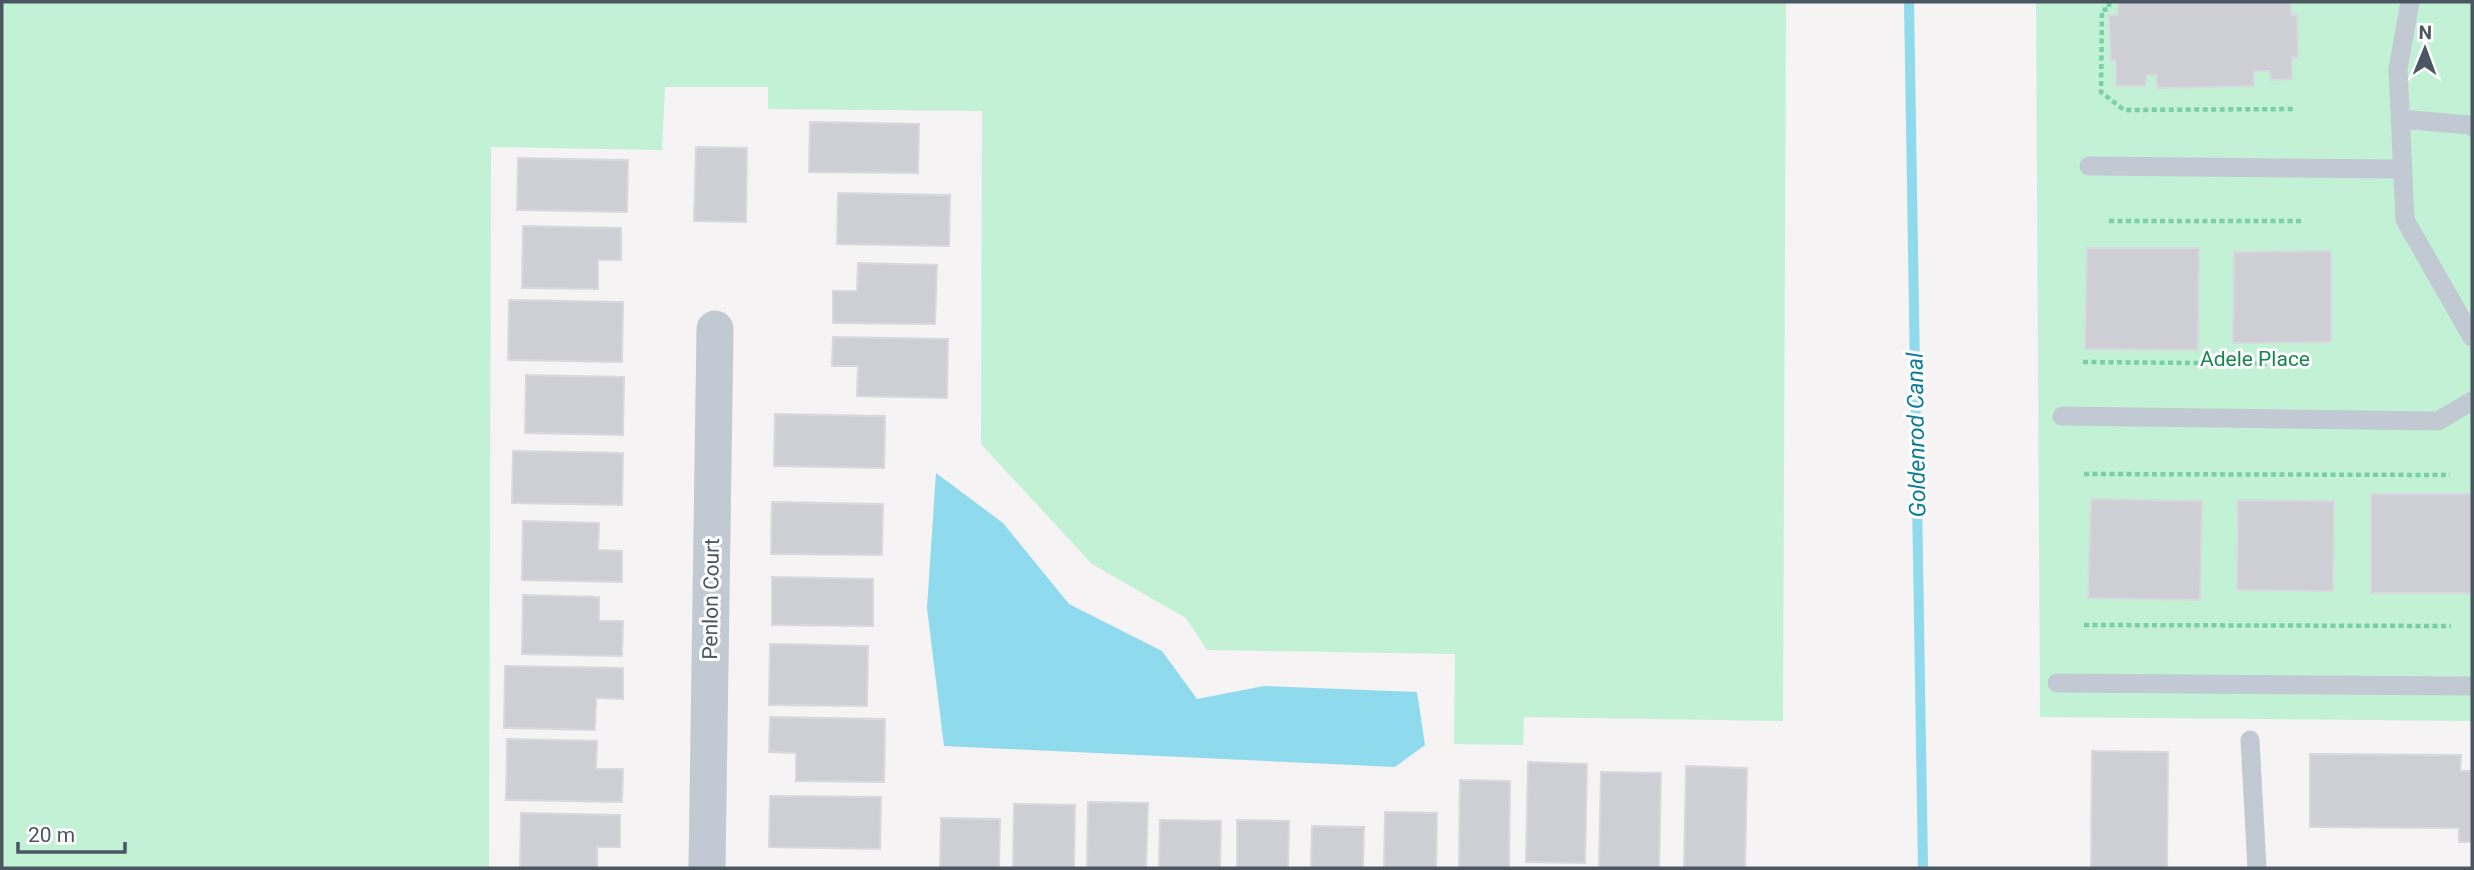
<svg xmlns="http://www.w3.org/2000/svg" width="2474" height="870" font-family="Roboto,sans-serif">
  <rect width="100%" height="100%" fill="#f5f3f3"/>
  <path fill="#c3f1d5" d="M2,2H1786L1783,721L1524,717L1523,745L1454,744L1455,654L1207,650L1186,618L1092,564L981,444L982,111L768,109V87H665L662,150L491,147L489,868H2Z
    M2036,2H2472V721L2040,717Z"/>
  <path fill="#90daee" d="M936,473L1003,523L1069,604L1162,651L1197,699L1264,686L1417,692L1425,745L1395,767L944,746L927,608Z"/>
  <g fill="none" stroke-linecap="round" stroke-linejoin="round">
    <path stroke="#90daee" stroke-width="10" d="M1909,2L1923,868"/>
  </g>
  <path fill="#cdcfd5" stroke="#d7d9de" stroke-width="2" d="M2118,2H2291V15H2297L2298,58L2292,57V79L2271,80L2270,71H2254V86L2157,88V75H2146V86H2116V61H2111L2109,15H2118Z
    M810,122L919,124L918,173L809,172Z
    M696,147L747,148L746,222L694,221Z
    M518,158L628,160L627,212L517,210Z
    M838,193L950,195L949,246L837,244Z
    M523,226L621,228V260H598V289L522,288Z
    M2087,248H2199L2198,350L2085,349Z
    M2331,251V342L2233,343L2234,252Z
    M858,263L937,265L935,324L833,323V291H857Z
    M509,300L623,302L622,362L508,360Z
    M833,337L948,339L947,398L857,396L858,366H832Z
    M526,375L624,377L623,435L525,433Z
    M775,414L885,416L884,468L774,466Z
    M513,451L623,453L622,505L512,503Z
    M2371,494H2472V593H2371Z
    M2091,499L2202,501L2200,600L2088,598Z
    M2238,500L2334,501L2333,591L2237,590Z
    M772,502L883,504L882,555L771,554Z
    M523,521L599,523L598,550L622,551V582L522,580Z
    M772,577L873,579V626L772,625Z
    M523,595L599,597V621H623L622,656L522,654Z
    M770,644L868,646L867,706L769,705Z
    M505,666L623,668V699L596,698L595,730L504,728Z
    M770,717L885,719L884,782L796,781V753L769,752Z
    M507,739L597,741L596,769H623L622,802L506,800Z
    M2092,751L2168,752L2167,868H2091Z
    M2310,754L2461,755L2460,771H2472V842H2459V828L2310,827Z
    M1528,762L1587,764L1585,863L1526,862Z
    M1686,766L1747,768L1745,868H1684Z
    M1601,772L1661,773L1659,868H1599Z
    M1460,780L1510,781L1509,868H1459Z
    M770,796L881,797L880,849L769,847Z
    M1088,802L1148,803L1146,868H1087Z
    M1014,804L1075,805L1074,868H1013Z
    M1385,812L1437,813L1436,868H1384Z
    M521,813L620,815V847H597V868H520Z
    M941,818L1000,819L999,868H940Z
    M1160,820L1221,821L1220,868H1159Z
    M1237,820L1289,821L1288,868H1237Z
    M1312,826L1364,827L1363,868H1311Z"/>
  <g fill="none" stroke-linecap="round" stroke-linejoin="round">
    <path stroke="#7ad0a6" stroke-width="4.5" stroke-dasharray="5 3.5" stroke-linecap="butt" d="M2109,2V9L2102,10L2101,92L2124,110L2294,109
      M2109,221H2303
      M2083,362L2305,364
      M2084,474L2450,475
      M2084,625L2451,626"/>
    <path stroke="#c1cad2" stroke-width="19" d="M2410,2L2398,69L2405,220L2472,337
      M2400,119L2470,125L2472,127
      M2089,166L2403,169
      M2062,416L2438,421L2472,401
      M2057,683L2472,686
      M2250,740L2257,868"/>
    <path stroke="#c1cad2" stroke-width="37" d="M707,868L715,329"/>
  </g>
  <g text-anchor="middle" stroke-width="6" stroke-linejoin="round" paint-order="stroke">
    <g font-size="21" fill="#17864f" stroke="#fff">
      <text x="2255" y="366">Adele Place</text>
    </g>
    <g font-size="21" fill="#4a5661" stroke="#fff">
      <text transform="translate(711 599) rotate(-89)" y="7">Penlon Court</text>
    </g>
    <g font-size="23" font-style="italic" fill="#0c7c9b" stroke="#fff">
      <text transform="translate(1916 435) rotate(-91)" y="8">Goldenrod Canal</text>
    </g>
  </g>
  <rect width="2474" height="870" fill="none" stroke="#4a5661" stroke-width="7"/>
  <g transform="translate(2425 49) rotate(1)" stroke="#ffffff" stroke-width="5" paint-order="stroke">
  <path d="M0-5L12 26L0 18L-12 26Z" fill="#4a5661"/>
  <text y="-10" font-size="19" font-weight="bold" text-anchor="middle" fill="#4a5661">N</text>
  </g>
  <path d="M18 842v10h107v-10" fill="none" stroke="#4a5661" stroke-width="3.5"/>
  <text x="28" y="842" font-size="21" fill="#4a5661" stroke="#ffffff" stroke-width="5" paint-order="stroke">20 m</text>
</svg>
